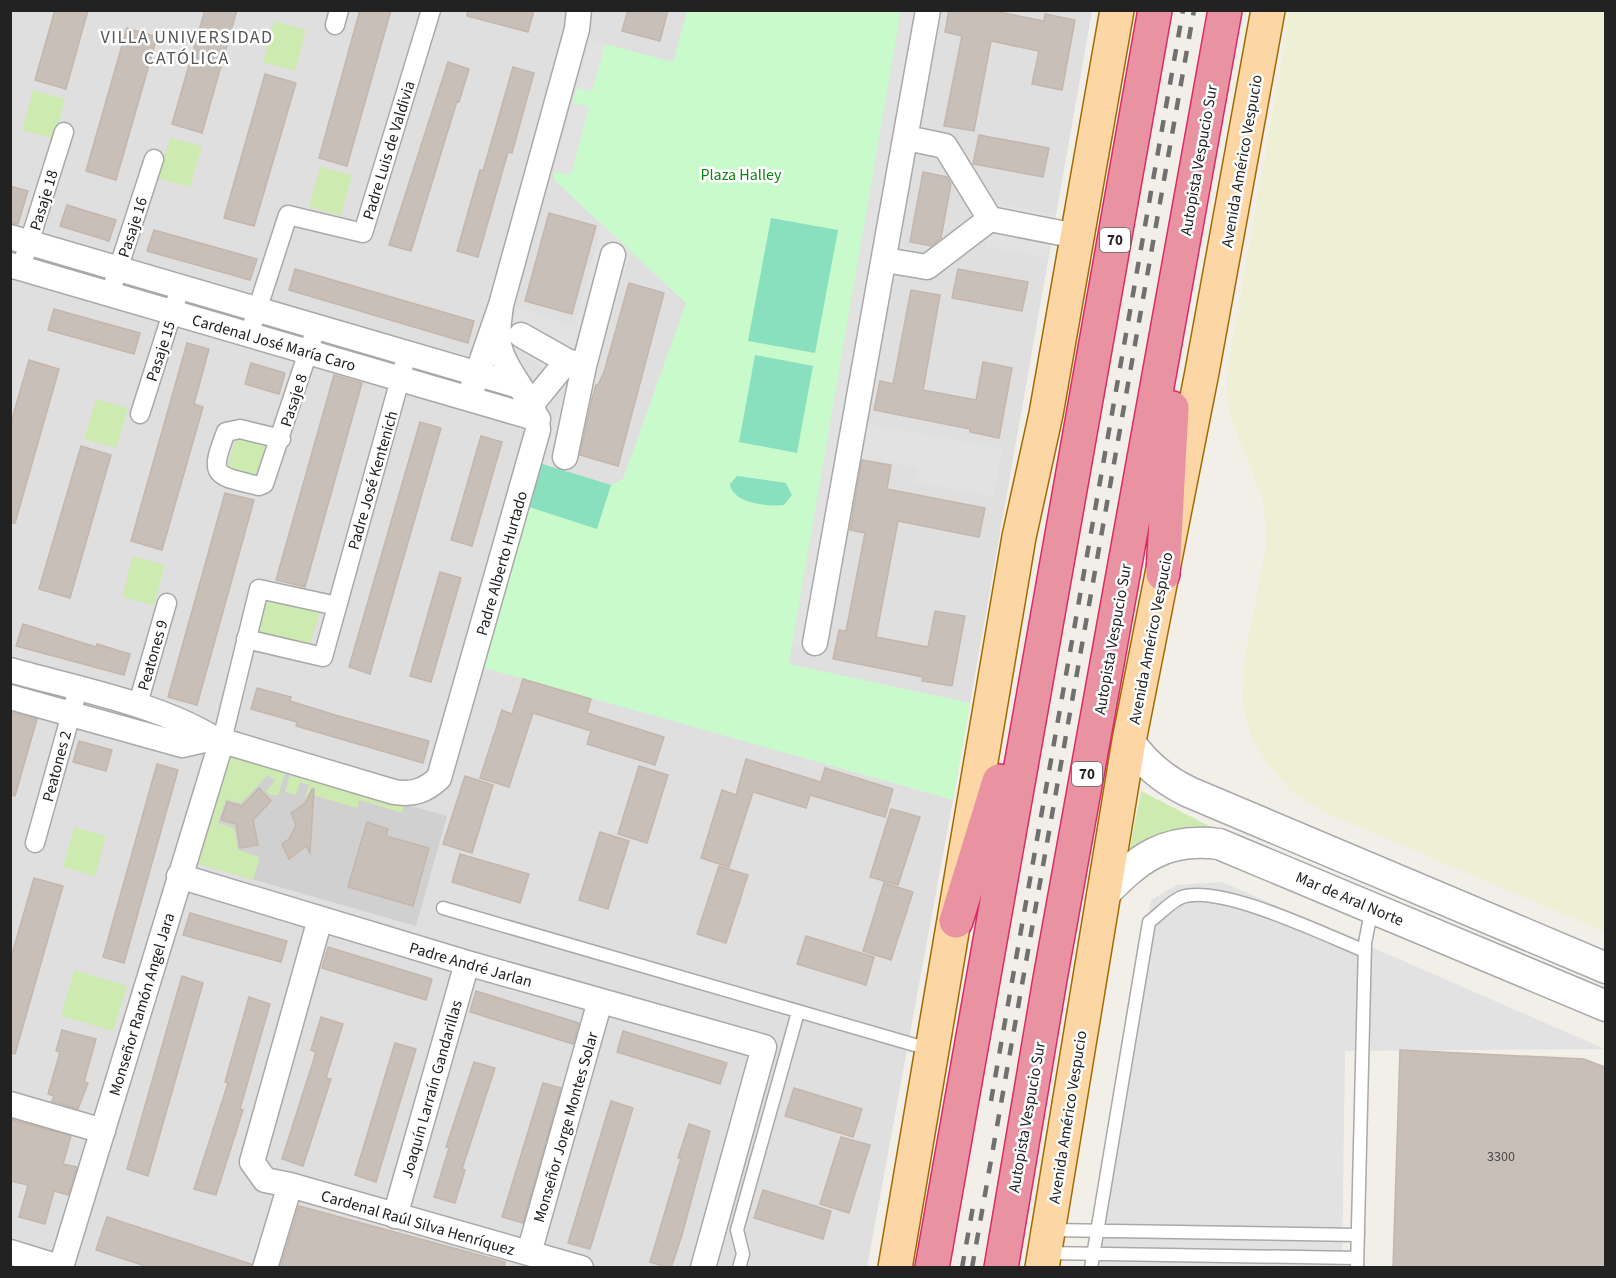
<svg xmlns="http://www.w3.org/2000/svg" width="1616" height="1278" font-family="'Source Sans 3',sans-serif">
  <rect width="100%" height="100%" fill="#f2efe9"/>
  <path fill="#e0dfdf" d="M10,11H1092L953,800L867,1267H11Z"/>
  <path fill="#d0d0d0" d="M226,753L447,816L416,926L195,863Z"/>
  <path fill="#eef0d5" d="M1287,11H1605V932L1327,813L1292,793L1266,762L1250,735L1242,698L1245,656L1265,551L1266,525L1262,497L1231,418L1227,398V373L1284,48Z"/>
  <path fill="#cdebb0" d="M274,21L306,30L295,71L263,62Z
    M33,90L65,99L54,139L22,130Z
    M170,138L202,146L190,187L158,178Z
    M320,167L352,175L341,216L309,207Z
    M96,399L128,408L116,448L84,439Z
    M236,437L268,446L257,487L225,478Z
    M133,556L165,565L154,605L122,597Z
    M267,597L320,611L309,649L256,635Z
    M226,753L286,770L278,795H270L266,791L275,781L268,775L241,803L226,799L218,823L234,828L238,850L260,857L253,880L195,863Z
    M291,771L404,804L402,813L359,800L357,808L312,795L310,801L305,799L309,785L300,782L296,795L285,792Z
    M1141,791L1213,828C1180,828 1156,834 1129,853Z
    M74,827L106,836L95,876L63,867Z
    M74,970L127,986L113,1031L61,1016Z"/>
  <path fill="#c8facc" d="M687,11H901L789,664L970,703L953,800L481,667L540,463L610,485L623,479L686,303L553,179L554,172L571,174L589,107L572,103L577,88L592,91L605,44L673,62Z"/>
  <path fill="#88e0be" d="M771,218L838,230L815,353L748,341Z
    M755,355L813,366L797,453L739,442Z
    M540,463L611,485L597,529L526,506Z
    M737,476L786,483L792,495L784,505C768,507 732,503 730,484Z"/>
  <path fill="#e2e2e2" d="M901,11H936L821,652L792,645Z
    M590,40L605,44L592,92L577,88Z
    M572,103L589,107L571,174L554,172Z
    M994,203L1056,214L1049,258L986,247Z
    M602,224L631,252L568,472L540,463L566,388L571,390L573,376L564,373L559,382L508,340L517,308L574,327Z
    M865,424L1002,448L994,496L914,482L917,467L859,457Z
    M1222,882L1605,1049L1345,1051L1342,1267L1091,1268L1151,900L1177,885Z"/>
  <path fill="#c7bfb8" stroke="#c4b6ab" stroke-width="1.5" d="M55,10H88L66,89L35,80Z
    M205,10H237L202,133L172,124Z
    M360,10H391L347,166L319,158Z
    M468,10H534L528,32L467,16Z
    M628,10H668L660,41L622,31Z
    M949,10H989L1044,21L1045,14L1075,20L1062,90L1032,84L1039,51L991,41L974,131L944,126L962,36L945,32Z
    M127,28L157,37L116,180L86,171Z
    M448,62L469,69L459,102L457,101L411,251L389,245Z
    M513,67L534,73L512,153L508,152L478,257L457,251L480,170L483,171Z
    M265,74L296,83L254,226L224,218Z
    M979,135L1049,148L1043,177L973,164Z
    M923,172L947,177L951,184L941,238L931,246L910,242Z
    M10,186L28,191L18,224L10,223Z
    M67,205L116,220L109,241L60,226Z
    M549,213L596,226L572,314L525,301Z
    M154,230L257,259L250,280L147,251Z
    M295,269L474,321L468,343L289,290Z
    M958,269L1028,282L1022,311L952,298Z
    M629,283L664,293L618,466L580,455L592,399L596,385H598L604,372Z
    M911,290L940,295L923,390L976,400L983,362L1012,368L999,438L970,432V429L874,410L880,381L893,384Z
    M54,309L140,333L134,354L48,330Z
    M187,343L209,349L194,404L203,407L162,550L131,541Z
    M29,360L59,369L15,523H10V426Z
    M251,363L285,373L279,394L245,384Z
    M334,375L362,383L305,587L276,580Z
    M420,422L441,428L370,674L349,667Z
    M481,436L502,442L472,546L451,540Z
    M81,446L111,455L70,598L39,589Z
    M862,460L891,465L887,489L985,508L979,537L898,521L876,637L928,647L935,611L965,616L952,686L922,681L923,677L833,659L839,630L846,631L865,533L850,530Z
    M225,493L254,500L197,705L168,697Z
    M440,572L461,578L431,682L410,676Z
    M23,624L96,647L97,644L130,654L124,675L16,646Z
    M523,679L591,699L587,713L664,737L655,765L587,744L591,731L533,713L509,787L480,778L502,710L512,714Z
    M257,688L291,697L290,701L335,715L429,741L423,763L296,726L297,722L251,709Z
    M10,712L37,719L15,796L10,795Z
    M79,741L112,750L106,771L73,762Z
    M746,759L821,782L825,768L893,789L885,817L810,795L806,808L753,792L729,867L701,858L722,790L736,795Z
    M157,764L178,770L124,963L103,957Z
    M639,766L668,775L647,843L618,834Z
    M465,776L493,785L472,853L443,844Z
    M259,788L271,801L253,820L258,845L240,848L236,824L221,820L227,802L242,806Z
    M312,789H314L310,853L306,846L289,859L282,844L289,839L296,825L291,813L305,803Z
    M891,809L920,817L898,885L870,877Z
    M367,822L388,829L386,836L429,848L413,906L348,887Z
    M600,832L629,841L608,909L579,900Z
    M460,854L529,874L520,903L452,882Z
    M719,866L748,875L726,943L697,934Z
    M34,878L63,886L15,1054L10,1053V961Z
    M884,883L913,892L891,960L863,951Z
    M190,913L287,941L281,962L183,935Z
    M806,936L874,957L866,985L797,964Z
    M328,947L432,979L426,1000L322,968Z
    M182,976L203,983L148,1176L127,1169Z
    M476,991L579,1023L573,1044L470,1012Z
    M249,997L270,1004L240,1109L243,1110L216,1195L194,1189L228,1083L225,1082Z
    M321,1017L343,1024L326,1078L331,1079L303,1166L282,1159L316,1052L311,1050Z
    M62,1030L96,1039L84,1082L88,1083L78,1109L52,1101L54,1096L48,1094L60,1052L56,1051Z
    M623,1031L727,1063L720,1084L617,1052Z
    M395,1043L416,1049L376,1182L355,1175Z
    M1400,1050L1584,1059L1605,1067V1268H1393Z
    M474,1062L495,1068L462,1169L465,1170L455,1203L434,1197L449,1148L446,1147Z
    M543,1083L561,1088L523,1223L502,1217Z
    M794,1088L862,1109L853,1137L785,1116Z
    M611,1101L633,1108L590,1249L568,1243Z
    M10,1119L71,1136L63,1164L77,1167L68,1195L54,1191L45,1224L19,1217L28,1185L10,1181Z
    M689,1124L710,1131L682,1235L671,1268H669L650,1262L681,1158H678Z
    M841,1137L870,1145L849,1213L820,1204Z
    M763,1190L831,1211L823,1239L754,1218Z
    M299,1206L505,1262L504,1268H280Z
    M107,1217L251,1264V1268H151L96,1250Z"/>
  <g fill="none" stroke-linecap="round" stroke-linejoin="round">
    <g stroke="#a9a9a9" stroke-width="15">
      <path id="service" d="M443,908L932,1050
        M1050,1230L1358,1235
        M1046,1253L1357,1258
        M739,1268L743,1254L737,1230L798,1012
        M1091,1268L1149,922C1159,915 1171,901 1182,897C1221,884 1325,935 1365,951
        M1357,1268L1365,943L1372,907"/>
    </g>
    <g stroke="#a9a9a9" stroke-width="21">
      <path id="pedestrian" d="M335,25L339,10
        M21,268L64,132
        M110,294L154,159
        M249,335L288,215L363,233L431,10
        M140,414L180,288
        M281,439L240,429L226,432C208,478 215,475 259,486L264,484L316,328
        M246,639L323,657L407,354
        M137,707L167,603
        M222,740L259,589L337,606
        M35,843L78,689"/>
    </g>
    <g stroke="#a9a9a9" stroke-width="27">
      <path id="minor" d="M907,138L945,146L990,219L1076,236
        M10,237L519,386
        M885,260L927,267L990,219
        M10,265L538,419
        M521,335L567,361
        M472,389L501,305L577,29L579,10
        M531,405L567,361L584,366L613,255
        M565,457L584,366
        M815,643L928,10
        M10,670C74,688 158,704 213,738L394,792C413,795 425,791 439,778L538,430C537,402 513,382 503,357C495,340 499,323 501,305
        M10,697L182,745L213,738
        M179,876L467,963L764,1047L703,1268
        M320,919L252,1162L265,1180L290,1185L581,1268
        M10,1104L103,1131
        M395,1216L467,963
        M10,1252L62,1268
        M529,1253L600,1001
        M61,1267L222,740
        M265,1268L290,1185"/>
    </g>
    <g stroke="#a9a9a9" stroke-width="33">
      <path id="tertiary" d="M1129,741C1145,765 1164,780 1189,792L1606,968
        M1102,896C1138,859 1164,837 1219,844L1606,1006"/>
    </g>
    <g stroke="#a06b00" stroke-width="36">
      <path id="primary" d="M895,1268L1019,537L1046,414L1117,10
        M1042,1268L1129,741L1202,372L1268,10"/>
    </g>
    <g stroke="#dc2a67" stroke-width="36">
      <path id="motorway" d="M1163,574L1172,408
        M956,921L999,781
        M932,1268L1155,10
        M1001,1268L1050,979L1225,10"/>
    </g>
    <use href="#service" stroke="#fff" stroke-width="12"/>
    <use href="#pedestrian" stroke="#fff" stroke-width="18"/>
    <use href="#minor" stroke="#fff" stroke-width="24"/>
    <use href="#tertiary" stroke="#fff" stroke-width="30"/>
    <use href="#primary" stroke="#fcd6a4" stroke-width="33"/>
    <use href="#motorway" stroke="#e892a2" stroke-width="33"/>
    <path stroke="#707070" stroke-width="4.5" stroke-dasharray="12 12" stroke-linecap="butt" d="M991,1101L1183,10
      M962,1268L974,1201
      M972,1268L1194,10"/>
  </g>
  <g text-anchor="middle" stroke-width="5" stroke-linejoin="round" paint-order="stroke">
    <g font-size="14" fill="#4b4948">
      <text x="1501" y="1161">3300</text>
    </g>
    <g fill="#fff" stroke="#646464" stroke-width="1.5">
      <rect x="1100" y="228" width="30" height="24" rx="4.5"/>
      <rect x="1072" y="762" width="30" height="24" rx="4.5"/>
    </g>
    <g font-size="15" font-weight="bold" fill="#222">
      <text x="1115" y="245">70</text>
      <text x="1087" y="779">70</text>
    </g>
    <g font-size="16" fill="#222" stroke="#fff">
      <text transform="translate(388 150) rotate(-73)" y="6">Padre Luis de Valdivia</text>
      <text transform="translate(1198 160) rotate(-80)" y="6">Autopista Vespucio Sur</text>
      <text transform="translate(1241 161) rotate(-80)" y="6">Avenida Américo Vespucio</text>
      <text transform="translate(43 200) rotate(-73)" y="6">Pasaje 18</text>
      <text transform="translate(132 227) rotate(-72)" y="6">Pasaje 16</text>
      <text transform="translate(274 342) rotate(16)" y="6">Cardenal José María Caro</text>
      <text transform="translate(160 351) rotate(-72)" y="6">Pasaje 15</text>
      <text transform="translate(293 400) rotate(-72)" y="6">Pasaje 8</text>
      <text transform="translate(372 480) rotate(-74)" y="6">Padre José Kentenich</text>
      <text transform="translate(501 563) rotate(-74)" y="6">Padre Alberto Hurtado</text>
      <text transform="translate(1150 638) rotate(-79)" y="6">Avenida Américo Vespucio</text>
      <text transform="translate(1112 639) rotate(-80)" y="6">Autopista Vespucio Sur</text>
      <text transform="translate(152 655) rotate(-74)" y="6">Peatones 9</text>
      <text transform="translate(56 766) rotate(-75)" y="6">Peatones 2</text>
      <text transform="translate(1350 898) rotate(23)" y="6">Mar de Aral Norte</text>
      <text transform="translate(471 964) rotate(16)" y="6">Padre André Jarlan</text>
      <text transform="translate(141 1004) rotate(-73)" y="6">Monseñor Ramón Angel Jara</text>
      <text transform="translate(431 1089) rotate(-74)" y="6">Joaquín Larraín Gandarillas</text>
      <text transform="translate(1026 1117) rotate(-80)" y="6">Autopista Vespucio Sur</text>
      <text transform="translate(1067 1117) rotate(-81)" y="6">Avenida Américo Vespucio</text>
      <text transform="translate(565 1127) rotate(-74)" y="6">Monseñor Jorge Montes Solar</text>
      <text transform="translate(418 1222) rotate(16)" y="6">Cardenal Raúl Silva Henríquez</text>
    </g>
    <g font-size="16" fill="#0c8416" stroke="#fff">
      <text x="741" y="180">Plaza Halley</text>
    </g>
    <g font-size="18" letter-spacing="1.5" fill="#555" stroke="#fff">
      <text x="187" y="43">VILLA UNIVERSIDAD<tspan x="187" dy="21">CATÓLICA</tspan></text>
    </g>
  </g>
  <rect width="1616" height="1278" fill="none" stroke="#222222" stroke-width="24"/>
</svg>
